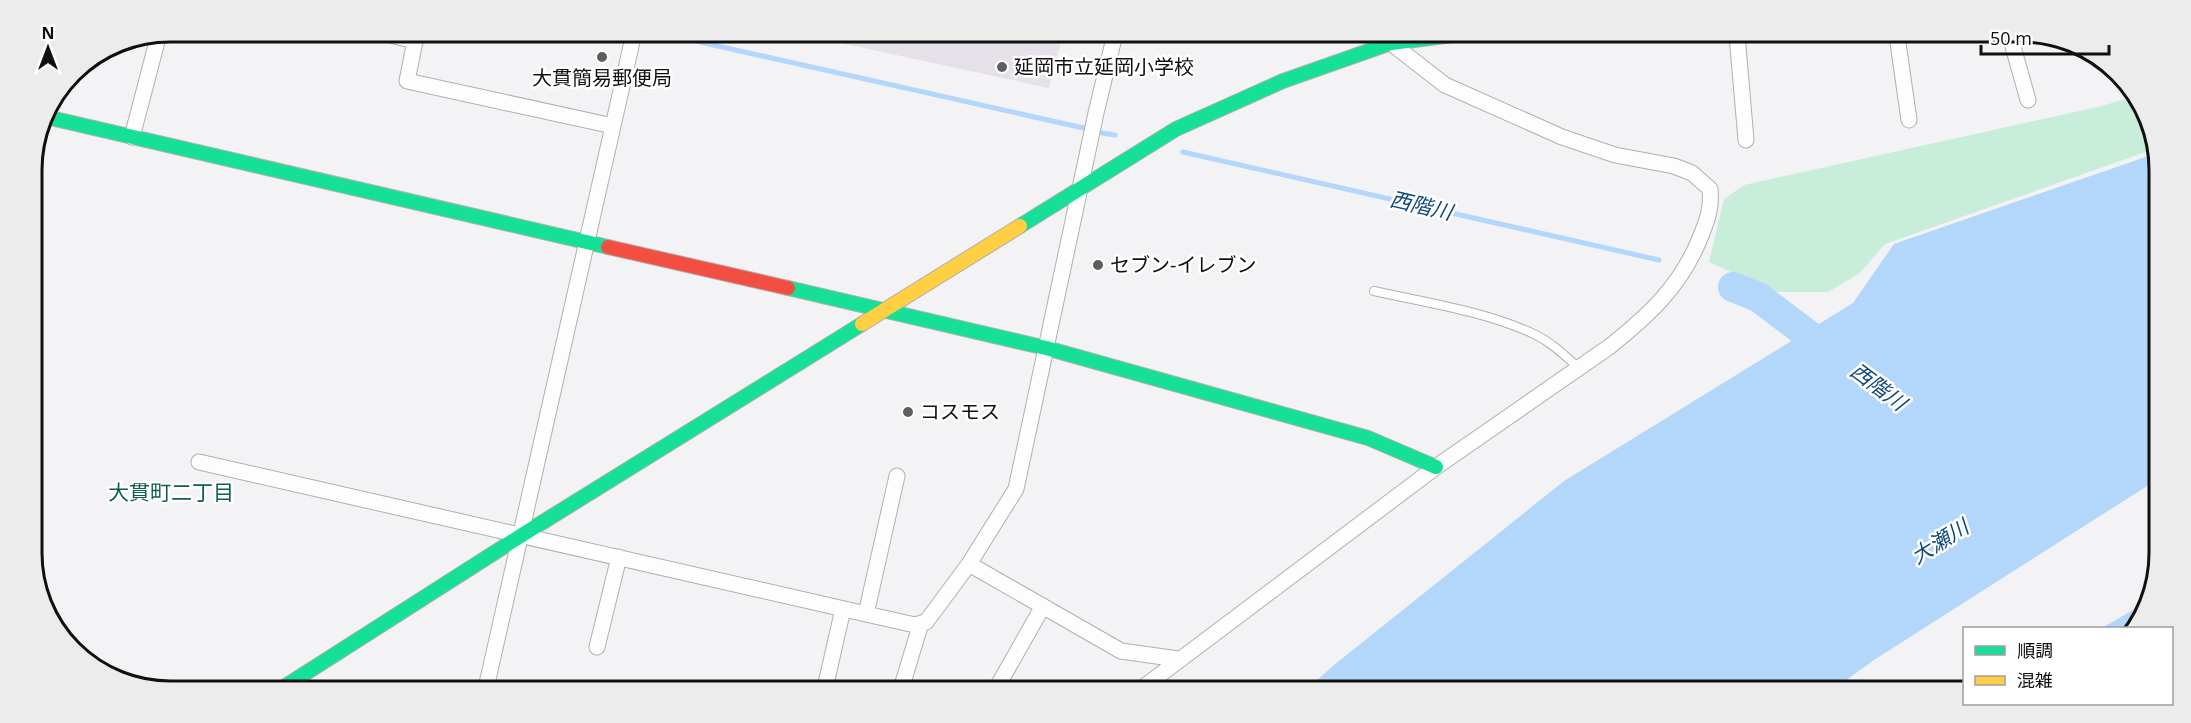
<svg xmlns="http://www.w3.org/2000/svg" width="2191" height="723" font-family="'Open Sans','Noto Sans JP',sans-serif">
  <rect width="100%" height="100%" fill="#f3f2f4"/>
  <path fill="#e6e1e8" d="M794,33L1063,34L1049,88Z"/>
  <path fill="#c9eddb" d="M2134,96L2157,148L1885,244L1860,273L1828,292H1776L1709,262L1724,199L1744,185L2102,106Z"/>
  <path fill="#b2d7fb" d="M2157,153L2155,481L1874,660L1831,691L1307,689L1334,665L1564,481L1853,303L1894,244Z
    M2145,603L2129,628H2102Z"/>
  <g fill="none" stroke-linecap="round" stroke-linejoin="round">
    <path stroke="#b2d7fb" stroke-width="5" d="M660,33L1088,129
      M1102,133L1115,135
      M1183,152L1659,260"/>
    <path stroke="#b2d7fb" stroke-width="30" d="M1733,287L1758,297L1839,358"/>
    <g stroke="#b1b0b1" stroke-width="10">
      <path id="lane" d="M1374,291C1427,303 1484,311 1534,334C1551,342 1564,355 1578,367"/>
    </g>
    <g stroke="#b1b0b1" stroke-width="17">
      <path id="street" d="M378,32L415,41L407,81L613,126
        M1737,35L1746,140
        M1897,36L1909,120
        M2010,36L2028,100
        M132,137L159,34
        M199,462L866,614L915,625L926,622L969,564L1016,489L1096,113L1115,34
        M969,564L1121,651L1178,659
        M866,614L897,476
        M597,647L619,557
        M486,688L634,33
        M825,688L843,609
        M901,689L921,623
        M996,689L1043,606
        M1141,689L1436,467L1609,347C1648,316 1681,286 1700,238C1707,221 1712,208 1710,189L1692,173L1674,166L1615,155L1562,137L1445,85L1391,43"/>
    </g>
    <g stroke="#b1b0b1" stroke-width="16">
      <path id="fast" d="M42,116L608,247
        M1020,226L1176,129L1283,81L1391,43L1453,35
        M788,288L1046,348L1368,438L1436,467
        M284,687L522,535L862,324"/>
    </g>
    <g stroke="#b1b0b1" stroke-width="16">
      <path id="slow" d="M862,324L1020,226"/>
    </g>
    <g stroke="#b1b0b1" stroke-width="16">
      <path id="jam" d="M608,247L788,288"/>
    </g>
    <use href="#lane" stroke="#fdfdfd" stroke-width="8"/>
    <use href="#street" stroke="#fdfdfd" stroke-width="15"/>
    <use href="#fast" stroke="#16e098" stroke-width="14"/>
    <use href="#slow" stroke="#ffcf43" stroke-width="14"/>
    <use href="#jam" stroke="#f24e42" stroke-width="14"/>
  </g>
  <g fill="#5f5f60" stroke="#fff" stroke-width="2">
    <circle cx="602" cy="57" r="6"/>
    <circle cx="1002" cy="67" r="6"/>
    <circle cx="1098" cy="265" r="6"/>
    <circle cx="908" cy="412" r="6"/>
  </g>
  <g text-anchor="middle" stroke-width="5" stroke-linejoin="round" paint-order="stroke">
    <g font-size="20" fill="#101011" stroke="#fff" text-anchor="start">
      <text x="1014" y="74">延岡市立延岡小学校</text>
      <text x="602" y="85" text-anchor="middle">大貫簡易郵便局</text>
      <text x="1110" y="272">セブン-イレブン</text>
      <text x="920" y="419">コスモス</text>
    </g>
    <g font-size="21" font-style="italic" fill="#0f4a79" stroke="#fff">
      <text transform="translate(1421 206) rotate(13)" y="7">西階川</text>
      <text transform="translate(1878 387) rotate(37)" y="7">西階川</text>
      <text transform="translate(1940 542) rotate(-32)" y="7">大瀬川</text>
    </g>
    <g font-size="21" fill="#0d5f4c" stroke="#fff">
      <text x="171" y="500">大貫町二丁目</text>
    </g>
  </g>
  <path d="M0 0H2191V723H0ZM170 42H2021A128 128 0 0 1 2149 170V553A128 128 0 0 1 2021 681H170A128 128 0 0 1 42 553V170A128 128 0 0 1 170 42Z" fill="#ececec" fill-rule="evenodd"/>
  <path fill="none" stroke="#101011" stroke-width="3" d="M170 42H2021A128 128 0 0 1 2149 170V553A128 128 0 0 1 2021 681H170A128 128 0 0 1 42 553V170A128 128 0 0 1 170 42Z"/>
  <rect x="1963" y="627" width="210" height="78" fill="#ffffff" stroke="#9f9fa0" stroke-width="1.5"/>
  <rect x="1975" y="646" width="30" height="9" fill="#16e098" stroke="#9f9fa0" stroke-width="1.5"/>
  <text x="2017" y="657" font-size="18" fill="#101011">順調</text>
  <rect x="1975" y="676" width="30" height="9" fill="#ffcf43" stroke="#9f9fa0" stroke-width="1.5"/>
  <text x="2017" y="687" font-size="18" fill="#101011">混雑</text>
  <g transform="translate(48 48)" stroke="#ffffff" stroke-width="4.5" paint-order="stroke">
  <path d="M0-4.5L10 22L0 15L-10 22Z" fill="#101011"/>
  <text y="-9" font-size="16" font-weight="bold" text-anchor="middle" fill="#101011">N</text>
  </g>
  <path d="M1981 45v9h128v-9" fill="none" stroke="#101011" stroke-width="3"/>
  <text x="1990" y="45" font-size="18" fill="#101011" stroke="#ffffff" stroke-width="4.5" paint-order="stroke">50 m</text>
</svg>
